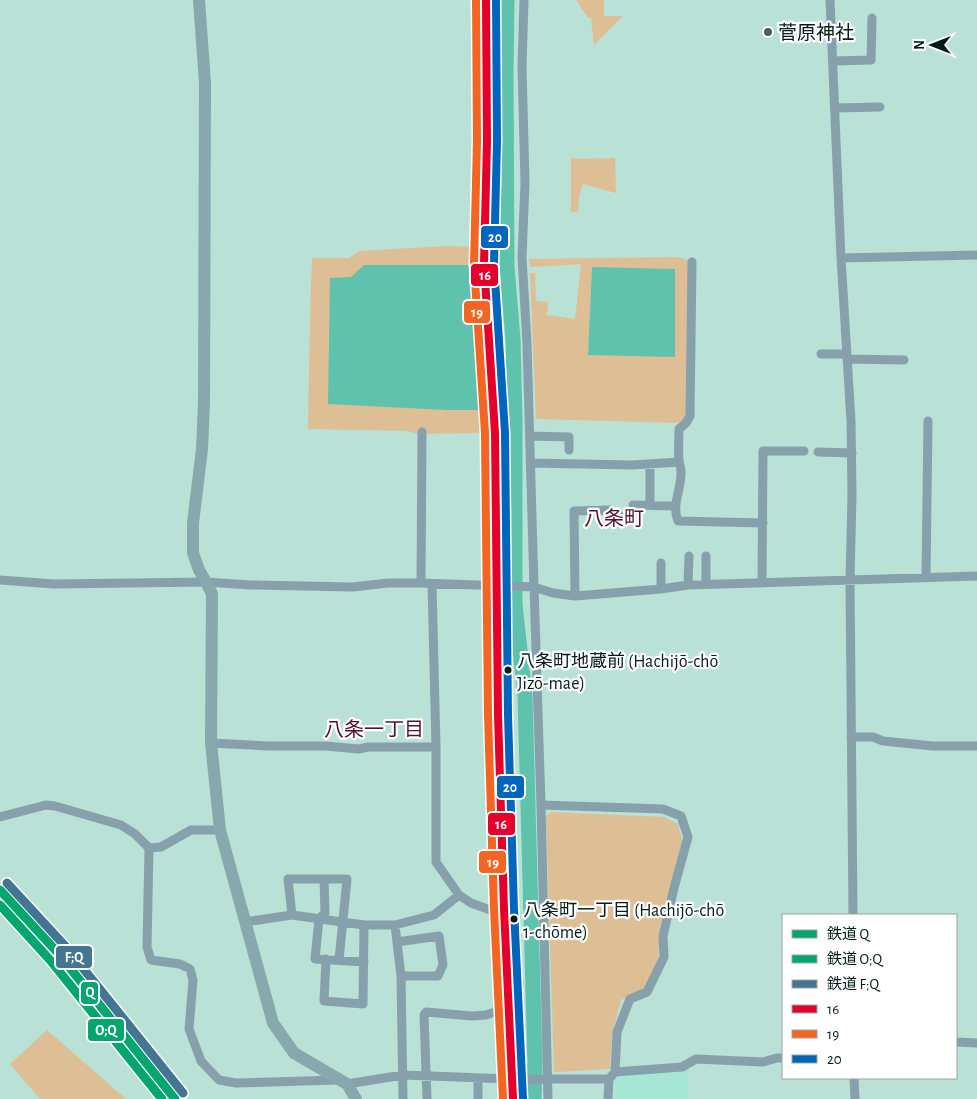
<svg xmlns="http://www.w3.org/2000/svg" width="977" height="1099" font-family="'Alegreya Sans','Noto Sans JP',sans-serif">
  <rect width="100%" height="100%" fill="#b9e1d6"/>
  <path fill="#a6e6d5" d="M688,1067V1099H614L615,1080L622,1073Z"/>
  <path fill="#debe95" fill-rule="evenodd" d="M576,0H604V16H623L594,45L591,18H588Z
    M571,158L579,159L615,158L616,193L583,184L579,196L578,211L571,213Z
    M449,246L482,247L480,259L489,386V433L418,434L408,431L308,429L310,319L312,258H349L359,251Z
    M676,257L689,260L687,416L679,423L536,419L530,273H535L536,301L548,302L547,315L575,319L581,264L530,267L529,259ZM592,268L675,356L588,354Z
    M551,812L664,817L678,824L683,843L660,926L658,959L646,988L621,1000L612,1034L610,1069L554,1072L546,816Z
    M47,1030L126,1099H40L10,1064Z"/>
  <path fill="#5ec2ac" d="M364,265H472L473,269L483,410H447L328,404L330,278L351,277Z
    M592,267L675,269V357L588,355Z"/>
  <g fill="none" stroke-linecap="round" stroke-linejoin="round">
    <path stroke="#5ec2ac" stroke-width="15" d="M507,0L506,76L507,267L513,339L515,420V604L525,696L535,1064L534,1099"/>
    <path stroke="#86a1ac" stroke-width="9" d="M486,0L487,141L484,264L495,433L498,715L504,909L513,1099
      M524,0L522,67L525,183L522,257L527,344L534,587L541,805L548,1099
      M830,0L841,258L851,421L852,495L850,580L853,915
      M833,61L871,60L872,18
      M835,108L880,107
      M841,258L977,255
      M692,262L690,416L686,423L679,429C679,439 678,450 679,460C679,464 681,467 681,471C682,488 671,505 678,521L763,523
      M821,354H847
      M847,359L904,360
      M530,436L569,437V450
      M818,452L852,453
      M531,463L632,465L679,462
      M633,505L675,506
      M650,505V464
      M661,563V589
      M926,578L928,421
      M0,580L54,584L206,582L250,585L353,587L388,583H421L534,587L553,593L575,596L661,589L688,585L977,576
      M762,582L763,451H804
      M421,583L422,432
      M432,584L436,747V862L459,895L471,903L493,911L504,909
      M706,584V556
      M688,585L689,556
      M575,596L574,511L611,510L619,515V523
      M851,737H873L883,741L933,746H977
      M211,743L268,746H325L359,749L368,747H436
      M541,805L663,809L681,816L688,837L674,888L663,936L664,957L647,992L630,999L617,1032L615,1072
      M0,817L46,805L55,806L121,825L135,834L149,848L161,847L191,830H220
      M149,848L147,947L151,960L180,964L190,969L193,980L189,1029L201,1061L219,1080L236,1083L338,1080
      M324,879L325,913L319,919L315,959L364,962
      M493,911L501,1010L503,1015
      M292,915L288,879H347L339,960
      M245,922L292,915L364,925H395L434,915L459,895
      M395,925L401,976L403,1099
      M397,942L439,936L443,965L438,976H401
      M326,959L324,1001L363,1004L364,925
      M956,1042L977,1043
      M854,1078L855,1099
      M513,1081L547,1079H609L615,1072L682,1067L696,1059L763,1062L777,1058H783
      M347,1084L403,1075L513,1079
      M427,1099L424,1015L426,1012L472,1016L486,1015L501,1010
      M478,1099V1078
      M608,1099L609,1079"/>
    <path stroke="#87a8ad" stroke-width="12" d="M199,0L205,83L204,403L202,449L193,523V553L199,570L206,582L212,594L211,743L220,830L273,1023L294,1053L347,1084L356,1099"/>
    <g stroke="#fff" stroke-width="11">
      <path id="bus-1" d="M486,0L487,141L484,264L495,433L498,715L504,909L513,1099"/>
    </g>
    <g stroke="#fff" stroke-width="11">
      <path id="bus-2" d="M476,0L477,141L474,265L485,433L488,715L494,909L503,1099"/>
    </g>
    <g stroke="#fff" stroke-width="11">
      <path id="bus-3" d="M496,0L497,141L494,264L505,433L508,715L514,909L523,1099"/>
    </g>
    <use href="#bus-1" stroke="#e4002b" stroke-width="8"/>
    <use href="#bus-2" stroke="#f26522" stroke-width="8"/>
    <use href="#bus-3" stroke="#0065bd" stroke-width="8"/>
    <g stroke="#fff" stroke-width="12">
      <path id="rail-1" d="M0,890L58,953L175,1099"/>
    </g>
    <g stroke="#fff" stroke-width="12">
      <path id="rail-2" d="M0,905L50,960L162,1099"/>
    </g>
    <g stroke="#fff" stroke-width="12">
      <path id="rail-3" d="M7,883L66,947L183,1093"/>
    </g>
    <use href="#rail-1" stroke="#02a66e" stroke-width="9"/>
    <use href="#rail-2" stroke="#02a66e" stroke-width="9"/>
    <use href="#rail-3" stroke="#447694" stroke-width="9"/>
  </g>
  <circle fill="#41625a" stroke="#fff" stroke-width="2" cx="768" cy="32" r="5"/>
  <g fill="#001d17" stroke="#fff" stroke-width="2">
    <circle cx="508" cy="670" r="4.5"/>
    <circle cx="514" cy="919" r="4.5"/>
  </g>
  <g text-anchor="middle" stroke-width="4.5" stroke-linejoin="round" paint-order="stroke">
    <g font-size="18" fill="#001d17" stroke="#fff" text-anchor="start">
      <text x="517" y="667">八条町地蔵前 (Hachijō-chō<tspan x="517" dy="22">Jizō-mae)</tspan></text>
      <text x="523" y="916">八条町一丁目 (Hachijō-chō<tspan x="523" dy="22">1-chōme)</tspan></text>
    </g>
    <g font-size="19" fill="#001d17" stroke="#fff" text-anchor="start">
      <text x="778" y="39">菅原神社</text>
    </g>
    <g font-size="20" fill="#51102f" stroke="#fff">
      <text x="614" y="525">八条町</text>
      <text x="374" y="736">八条一丁目</text>
    </g>
  </g>
  <g stroke="#fff" stroke-width="2">
    <rect x="480" y="225" width="29" height="24" rx="5" fill="#0065bd"/>
    <rect x="470" y="263" width="29" height="24" rx="5" fill="#e4002b"/>
    <rect x="463" y="300" width="28" height="24" rx="5" fill="#f26522"/>
    <rect x="496" y="775" width="29" height="24" rx="5" fill="#0065bd"/>
    <rect x="487" y="812" width="29" height="24" rx="5" fill="#e4002b"/>
    <rect x="478" y="850" width="29" height="24" rx="5" fill="#f26522"/>
    <rect x="55" y="945" width="38" height="24" rx="5" fill="#447694"/>
    <rect x="80" y="981" width="19" height="24" rx="5" fill="#02a66e"/>
    <rect x="87" y="1018" width="38" height="24" rx="5" fill="#02a66e"/>
  </g>
  <g font-size="14" text-anchor="middle" font-weight="bold" fill="#fff">
    <text x="495" y="242">20</text>
    <text x="485" y="280">16</text>
    <text x="477" y="317">19</text>
    <text x="510" y="792">20</text>
    <text x="501" y="829">16</text>
    <text x="493" y="867">19</text>
    <text x="74" y="962">F;Q</text>
    <text x="90" y="997">Q</text>
    <text x="106" y="1035">O;Q</text>
  </g>
  <rect x="782" y="914" width="175" height="165" fill="#ffffff" stroke="#99a5a2"/>
  <rect x="792" y="930" width="25" height="8" fill="#02a66e" stroke="#99a5a2"/>
  <text x="827" y="939" font-size="15" fill="#001d17">鉄道 Q</text>
  <rect x="792" y="955" width="25" height="8" fill="#02a66e" stroke="#99a5a2"/>
  <text x="827" y="964" font-size="15" fill="#001d17">鉄道 O;Q</text>
  <rect x="792" y="980" width="25" height="8" fill="#447694" stroke="#99a5a2"/>
  <text x="827" y="989" font-size="15" fill="#001d17">鉄道 F;Q</text>
  <rect x="792" y="1005" width="25" height="8" fill="#e4002b" stroke="#99a5a2"/>
  <text x="827" y="1014" font-size="15" fill="#001d17">16</text>
  <rect x="792" y="1030" width="25" height="8" fill="#f26522" stroke="#99a5a2"/>
  <text x="827" y="1039" font-size="15" fill="#001d17">19</text>
  <rect x="792" y="1055" width="25" height="8" fill="#0065bd" stroke="#99a5a2"/>
  <text x="827" y="1064" font-size="15" fill="#001d17">20</text>
  <g transform="translate(932 45) rotate(270)" stroke="#ffffff" stroke-width="4" paint-order="stroke">
  <path d="M0-4L9 19L0 12L-9 19Z" fill="#001d17"/>
  <text y="-8" font-size="14" font-weight="bold" text-anchor="middle" fill="#001d17">N</text>
  </g>
</svg>
